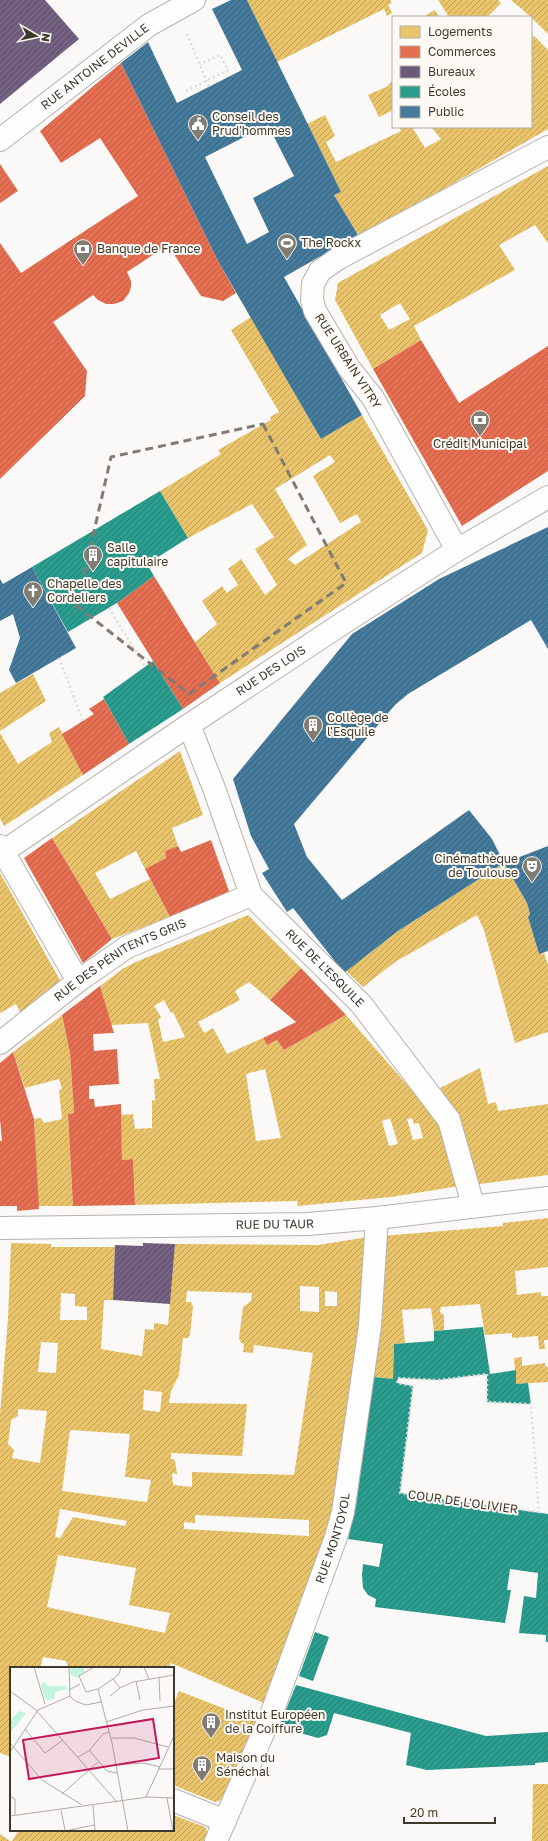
<svg xmlns="http://www.w3.org/2000/svg" width="548" height="1841" font-family="'Golos Text',sans-serif">
  <defs>
    <pattern id="homes-hatch" width="6" height="6" patternUnits="userSpaceOnUse"><rect width="6" height="6" fill="#e9c46a"/><path d="M-1 1l2-2M0 6l6-6M5 7l2-2" fill="none" stroke="#bea058"/></pattern>
    <pattern id="shops-hatch" width="6" height="6" patternUnits="userSpaceOnUse"><rect width="6" height="6" fill="#e76f51"/><path d="M-1 1l2-2M0 6l6-6M5 7l2-2" fill="none" stroke="#bd5c44"/></pattern>
    <pattern id="offices-hatch" width="6" height="6" patternUnits="userSpaceOnUse"><rect width="6" height="6" fill="#6d597a"/><path d="M-1 1l2-2M0 6l6-6M5 7l2-2" fill="none" stroke="#83748c"/></pattern>
    <pattern id="schools-hatch" width="6" height="6" patternUnits="userSpaceOnUse"><rect width="6" height="6" fill="#2a9d8f"/><path d="M-1 1l2-2M0 6l6-6M5 7l2-2" fill="none" stroke="#258175"/></pattern>
    <pattern id="public-hatch" width="6" height="6" patternUnits="userSpaceOnUse"><rect width="6" height="6" fill="#457b9d"/><path d="M-1 1l2-2M0 6l6-6M5 7l2-2" fill="none" stroke="#386079"/></pattern>
  </defs>
  <rect width="100%" height="100%" fill="#fbf9f7"/>
  <path fill="url(#homes-hatch)" fill-rule="evenodd" d="M247,0H390L392,3L388,5L392,13L387,16L384,9L277,62Z
    M438,0H498L501,3L487,17H449Z
    M511,0H548V34L531,17Z
    M435,10L439,17H423Z
    M534,36L548,50V129L440,191L358,235L334,195L341,192L307,124L325,115L335,136L326,142L336,162L401,131L399,127H412L425,148L441,139L431,127H531V39Z
    M393,80V110L379,117L368,95L388,86Z
    M548,166V243L535,225L499,245L515,270L414,326L421,340L373,369L335,300L338,283ZM400,303L410,319L389,330L380,315Z
    M251,317L321,439L362,415L428,530L422,553L220,683L195,642L217,624L202,601L222,586L227,593L238,585L228,569L241,559L265,595L277,585L255,549L274,537L252,504L188,538L160,491L221,454L218,450L271,420L270,417L279,412L231,330ZM330,455L335,462L313,476L340,523L357,514L361,522L295,565L288,559L307,545L275,489Z
    M33,674L46,701L0,731V693Z
    M59,727L83,775L4,826L0,818V733L18,764L52,742L49,733Z
    M180,751L203,815L172,828L178,846L165,851L166,858L145,869L136,851L95,873L110,899L150,879L170,917L112,939L52,838Z
    M504,863L527,903L530,914L528,917L539,954L544,953L548,965V1032L515,1043L484,930L477,915L395,962L363,987L346,971L398,931Z
    M0,873L61,982L21,1014L16,1004L0,1013Z
    M248,915L301,968L270,1000L249,982L235,991L240,1000L198,1022L204,1033L213,1028L227,1054L263,1038L267,1045L277,1040L284,1050L346,1015L409,1087L415,1085L444,1132L459,1186L391,1197L297,1206L298,1201L135,1205L133,1159L122,1160L121,1115L133,1114L135,1129L152,1128V1100L155,1101L154,1079H160L148,1023L111,1025L100,986L124,968L136,962ZM164,1000L171,1013L173,1012L185,1037L163,1042L158,1020L161,1017L154,1006ZM265,1069L281,1138L256,1141L246,1074ZM390,1118L398,1144L389,1146L382,1121ZM412,1118L414,1124L419,1123L423,1138L413,1140L407,1119Z
    M62,1015L70,1053L74,1113L68,1114L73,1206H38L34,1119L41,1118L44,1123L62,1119L59,1090L62,1089L59,1079L25,1088L13,1052Z
    M480,1068L488,1104L496,1102L498,1111L548,1104V1175L473,1185L457,1118L440,1088Z
    M548,1218V1267L515,1271L517,1295L541,1292V1296H548V1340H544L545,1349H539L538,1336L512,1338V1333L485,1335L480,1304L441,1307L440,1312L444,1315V1330L434,1331L431,1308L402,1310L405,1343L394,1344L393,1379L374,1377L380,1331L382,1236L503,1226V1223Z
    M368,1237L363,1310L331,1519L264,1703L171,1663L169,1668H74L68,1667L66,1661L43,1657L40,1668H11V1757L0,1753V1414L8,1319L11,1243L51,1244V1247H115L113,1300H104L101,1349L142,1356L145,1329L154,1330V1323L168,1325L175,1244L318,1245ZM300,1286L319,1287V1312L300,1311ZM187,1291L252,1293L251,1301L243,1307L239,1338L241,1343L244,1344L243,1352L253,1353L254,1345L313,1353L294,1475L192,1472V1487L173,1485L172,1473L177,1474L175,1460L171,1459V1453L242,1456L247,1404L169,1403L171,1391L179,1375L183,1338H188L190,1334L193,1307L191,1302H186ZM325,1291L337,1292V1306H325ZM61,1293L75,1294V1306L87,1307V1320H60ZM41,1342L58,1343L56,1373L38,1372ZM144,1390L162,1392L160,1412L143,1410ZM18,1409L47,1411L40,1463L12,1458L14,1450L8,1444L11,1420L18,1416ZM70,1430L130,1434L125,1477L151,1480L147,1502L62,1491ZM60,1509L127,1521L125,1526L73,1517L60,1538L55,1537ZM195,1515L309,1520V1536L184,1529V1522L195,1523ZM58,1555L136,1568L129,1605L170,1613L165,1633L47,1607Z
    M522,1357V1366L545,1363L546,1367H548V1382L516,1384L514,1358Z
    M179,1691L256,1721L222,1800L215,1802L173,1785V1705Z
    M533,1784H548V1841H532Z
    M173,1815L205,1827L208,1833L204,1841H12L19,1830H173Z
    M0,1834L10,1841H0Z"/>
  <path fill="url(#shops-hatch)" d="M121,63L218,261L236,293L223,301L201,296L168,245L127,272L131,281V287L129,293L123,301L114,304H106L98,300L93,295L53,322L87,371L85,396L0,479V243L21,273L138,196L100,138L61,163L40,131Z
    M0,164L18,191L0,203Z
    M421,340L459,403L548,346V471L462,526L373,369Z
    M154,576L220,683L183,709L117,603Z
    M104,699L129,744L83,775L62,734L94,714L89,709Z
    M52,838L112,939L83,963L24,858Z
    M211,840L230,894L170,917L145,869L166,858L165,851L178,846L181,852Z
    M301,968L346,1015L284,1050L277,1040L267,1045L263,1038L296,1022L270,1000Z
    M100,986L114,1033L93,1034L94,1051L117,1049L119,1084L89,1086V1099H94L95,1107L121,1104L122,1160L133,1159L135,1205L73,1206L68,1114L74,1113L70,1053L62,1015Z
    M13,1052L34,1119L39,1209L17,1211V1206H0V1141H2L0,1120V1063Z"/>
  <path fill="url(#offices-hatch)" d="M0,0H45L79,39L0,104Z
    M143,1243L175,1244L170,1304L113,1300L115,1245L143,1246Z"/>
  <path fill="url(#schools-hatch)" d="M160,491L188,538L147,564L154,576L117,603L68,632L32,567Z
    M153,661L183,709L129,744L103,697Z
    M483,1327L490,1374L516,1370V1384L528,1383L531,1404L487,1402V1374L438,1380L398,1378L397,1383L413,1386L400,1493L548,1514V1642H546V1635L519,1633L524,1596L536,1598L538,1573L510,1569L507,1590H511L505,1623L375,1607L376,1599L368,1595L363,1588L362,1575L363,1564L379,1567L383,1544L348,1539L356,1506L374,1377L393,1379L394,1344L434,1341V1331Z
    M315,1632L329,1637L313,1681L299,1676Z
    M296,1685L486,1736L548,1732V1762L535,1763V1765L427,1770L406,1765L411,1733L334,1713L327,1735L318,1738L279,1727Z"/>
  <path fill="url(#public-hatch)" fill-rule="evenodd" d="M231,0H247L341,192L334,195L358,235L284,277L362,415L321,439L218,261L121,63L148,42L177,103L242,70L212,9ZM268,125L294,176L253,198L269,232L247,244L205,157Z
    M548,527V649L531,620L408,694L395,705L294,824L307,857L342,900L469,810L492,839L504,863L398,931L344,973L293,908L287,912L262,873L269,869L251,836L233,779L352,634L439,579Z
    M32,567L76,648L16,683L9,670L20,638L13,614L0,621V579L3,584Z
    M548,846V951L539,954L528,917L530,914L527,903L504,863Z"/>
  <g fill="none" stroke-linecap="round" stroke-linejoin="round">
    <g stroke="#b6b2ad" stroke-width="24">
      <g id="minor">
        <path id="s1" d="M0,140L149,25L194,0"/>
        <path d="M457,550L373,398L349,368L315,311L312,300L313,284L320,271L339,258L548,147"/>
        <path id="s2" d="M189,725L215,791L251,895L361,1004L449,1120L473,1205"/>
        <path d="M0,846L78,981"/>
        <path id="s3" d="M0,854L183,729L343,623L457,550L548,497"/>
        <path id="s4" d="M0,1043L78,981L127,947L251,895"/>
        <path id="s5" d="M0,1228L308,1224L377,1218L548,1198"/>
        <path d="M173,1800L225,1821"/>
        <path id="s6" d="M216,1841L271,1715L336,1537L343,1512L370,1326L377,1218"/>
      </g>
    </g>
    <path stroke="#dcdcdb" stroke-width="2.5" stroke-dasharray="2 3" stroke-linecap="butt" d="M187,34L209,87
      M186,91L228,70L220,55L200,64
      M109,608L145,667
      M59,658L83,721
      M487,1374V1402L531,1404L539,1512L400,1493L413,1386L397,1383L398,1378L438,1380Z"/>
    <use href="#minor" stroke="#fefefe" stroke-width="22"/>
  </g>
  <path fill="none" stroke="#807c74" stroke-width="3" stroke-dasharray="8 5" stroke-linejoin="round" d="M263,424L346,583L189,694L77,606L111,457Z"/>
  <defs>
    <g id="civic-pin" transform="scale(1)"><path d="M0 17L-7.5 6A9.5 9.5 0 1 1 7.5 6Z" fill="#807c74" stroke="#fdfaf5"/><path d="M-.6-6.5H3V-4.5H.6V-3L4-1V1h2V6H-6V1h2V-1L-.6-3ZM-1.2 2.5V6h2.4V2.5Z" fill="#fff"/></g>
    <g id="stadium-pin" transform="scale(1)"><path d="M0 17L-7.5 6A9.5 9.5 0 1 1 7.5 6Z" fill="#807c74" stroke="#fdfaf5"/><path d="M0-5a6.5 5 0 1 0 0 10a6.5 5 0 1 0 0-10ZM-3.5-1.8h7v3.6h-7Z" fill="#fff"/></g>
    <g id="bank-pin" transform="scale(1)"><path d="M0 17L-7.5 6A9.5 9.5 0 1 1 7.5 6Z" fill="#807c74" stroke="#fdfaf5"/><path d="M-6-4H6V4H-6ZM0-2.3a2.3 2.3 0 1 0 0 4.6a2.3 2.3 0 1 0 0-4.6Z" fill="#fff"/></g>
    <g id="building-pin" transform="scale(1)"><path d="M0 17L-7.5 6A9.5 9.5 0 1 1 7.5 6Z" fill="#807c74" stroke="#fdfaf5"/><path d="M-4-6H4V6H1V3H-1V6H-4ZM-2.5-4.3h1.7v1.8h-1.7ZM.8-4.3h1.7v1.8H.8ZM-2.5-1h1.7V.8h-1.7ZM.8-1h1.7V.8H.8Z" fill="#fff"/></g>
    <g id="church-pin" transform="scale(1)"><path d="M0 17L-7.5 6A9.5 9.5 0 1 1 7.5 6Z" fill="#807c74" stroke="#fdfaf5"/><path d="M-1.2-6h2.4v3.5h3.3v2.4h-3.3V6h-2.4V-.1h-3.3v-2.4h3.3Z" fill="#fff"/></g>
    <g id="theatre-pin" transform="scale(1)"><path d="M0 17L-7.5 6A9.5 9.5 0 1 1 7.5 6Z" fill="#807c74" stroke="#fdfaf5"/><path d="M-5-5.5Q0-4 5-5.5V0Q5 5 0 6Q-5 5-5 0ZM-3.3-2.5H-1v1.5H-3.3ZM1-2.5H3.3v1.5H1ZM-2.8 1Q0 5.5 2.8 1Z" fill="#fff"/></g>
  </defs>
  <g fill-rule="evenodd">
    <use href="#civic-pin" x="198" y="124"/>
    <use href="#stadium-pin" x="287" y="243"/>
    <use href="#bank-pin" x="83" y="249"/>
    <use href="#bank-pin" x="480" y="420"/>
    <use href="#building-pin" x="93" y="555"/>
    <use href="#church-pin" x="33" y="591"/>
    <use href="#building-pin" x="313" y="725"/>
    <use href="#theatre-pin" x="532" y="866"/>
    <use href="#building-pin" x="211" y="1722"/>
    <use href="#building-pin" x="202" y="1765"/>
  </g>
  <g text-anchor="middle" stroke-width="4" stroke-linejoin="round" paint-order="stroke">
    <g font-size="12" fill="#3e382d" stroke="#fdfaf5">
      <text dy="4" stroke="none"><textPath href="#s1" startOffset="120">RUE ANTOINE DEVILLE</textPath></text>
      <text transform="translate(348 361) rotate(57)" y="4">RUE URBAIN VITRY</text>
      <text dy="4" stroke="none"><textPath href="#s3" startOffset="327">RUE DES LOIS</textPath></text>
      <text dy="4" stroke="none"><textPath href="#s4" startOffset="147">RUE DES PÉNITENTS GRIS</textPath></text>
      <text dy="4" stroke="none"><textPath href="#s2" startOffset="285">RUE DE L'ESQUILE</textPath></text>
      <text dy="4" stroke="none"><textPath href="#s5" startOffset="275">RUE DU TAUR</textPath></text>
      <text transform="translate(463 1502) rotate(8)" y="4">COUR DE L'OLIVIER</text>
      <text dy="4" stroke="none"><textPath href="#s6" startOffset="325">RUE MONTOYOL</textPath></text>
    </g>
    <g font-size="12" fill="#3e382d" stroke="#fdfaf5" text-anchor="start">
      <text x="212" y="121">Conseil des<tspan x="212" dy="14">Prud'hommes</tspan></text>
      <text x="301" y="247">The Rockx</text>
      <text x="97" y="253">Banque de France</text>
      <text x="480" y="448" text-anchor="middle">Crédit Municipal</text>
      <text x="107" y="552">Salle<tspan x="107" dy="14">capitulaire</tspan></text>
      <text x="47" y="588">Chapelle des<tspan x="47" dy="14">Cordeliers</tspan></text>
      <text x="327" y="722">Collège de<tspan x="327" dy="14">l'Esquile</tspan></text>
      <text x="518" y="863" text-anchor="end">Cinémathèque<tspan x="518" dy="14">de Toulouse</tspan></text>
      <text x="225" y="1719">Institut Européen<tspan x="225" dy="14">de la Coiffure</tspan></text>
      <text x="216" y="1762">Maison du<tspan x="216" dy="14">Sénéchal</tspan></text>
    </g>
  </g>
  <g transform="translate(10 1667)">
    <rect width="164" height="164" fill="#fbf9f7"/>
    <path d="M61,0H73L75,4L67,11L60,7ZM9,44L16,46L1,65L0,54Z" fill="#c1f5dd"/>
    <path d="M35,15L38,19H56L57,22L45,25L44,32L38,33L34,30L31,17Z" fill="#c1f5dd"/>
    <path fill="none" stroke="#afaca6" stroke-width="1" d="M24,0L35,37M59,0L60,29M84,0L69,9L76,25L88,22L103,12L109,7L111,0M134,0L139,12M149,10L150,34M103,12L110,21L123,15L164,8M126,14L130,33M88,22L102,76L118,164M59,23L70,17M0,24L26,43L107,135M60,29L65,34L76,38L91,35M100,29L110,21M96,55L133,43L164,39M15,62L35,86L53,73M101,71H124L158,80M0,76L32,113L72,138M80,84L97,104L107,106M0,85L28,43L60,29M68,90L79,84L93,67L99,65M106,98L134,96L150,100M148,102H164M52,127L88,95M0,129L5,132V148M136,130L164,69M157,131L163,164M83,138L85,164M51,143L55,163M0,149L138,130L164,131M55,164L84,158"/>
    <path fill="#c2185b" fill-opacity="0.15" stroke="#c2185b" stroke-width="2" d="M143,52L149,91L19,112L13,73Z"/>
    <rect width="164" height="164" fill="none" stroke="#3e382d" stroke-width="2"/>
  </g>
  <rect x="392" y="16" width="140" height="112" fill="#fdfaf5" stroke="#b1aca5"/>
  <rect x="400" y="26" width="20" height="12" fill="#e9c46a" stroke="#b1aca5"/>
  <text x="428" y="36" font-size="12" fill="#3e382d">Logements</text>
  <rect x="400" y="46" width="20" height="12" fill="#e76f51" stroke="#b1aca5"/>
  <text x="428" y="56" font-size="12" fill="#3e382d">Commerces</text>
  <rect x="400" y="66" width="20" height="12" fill="#6d597a" stroke="#b1aca5"/>
  <text x="428" y="76" font-size="12" fill="#3e382d">Bureaux</text>
  <rect x="400" y="86" width="20" height="12" fill="#2a9d8f" stroke="#b1aca5"/>
  <text x="428" y="96" font-size="12" fill="#3e382d">Écoles</text>
  <rect x="400" y="106" width="20" height="12" fill="#457b9d" stroke="#b1aca5"/>
  <text x="428" y="116" font-size="12" fill="#3e382d">Public</text>
  <g transform="translate(36 36) rotate(99)" stroke="#fdfaf5" stroke-width="3" paint-order="stroke">
  <path d="M0-3L7 15L0 10L-7 15Z" fill="#3e382d"/>
  <text y="-6" font-size="11" font-weight="bold" text-anchor="middle" fill="#3e382d">N</text>
  </g>
  <path d="M404 1817v6h91v-6" fill="none" stroke="#3e382d" stroke-width="2"/>
  <text x="410" y="1817" font-size="12" fill="#3e382d" stroke="#fdfaf5" stroke-width="3" paint-order="stroke">20 m</text>
</svg>
